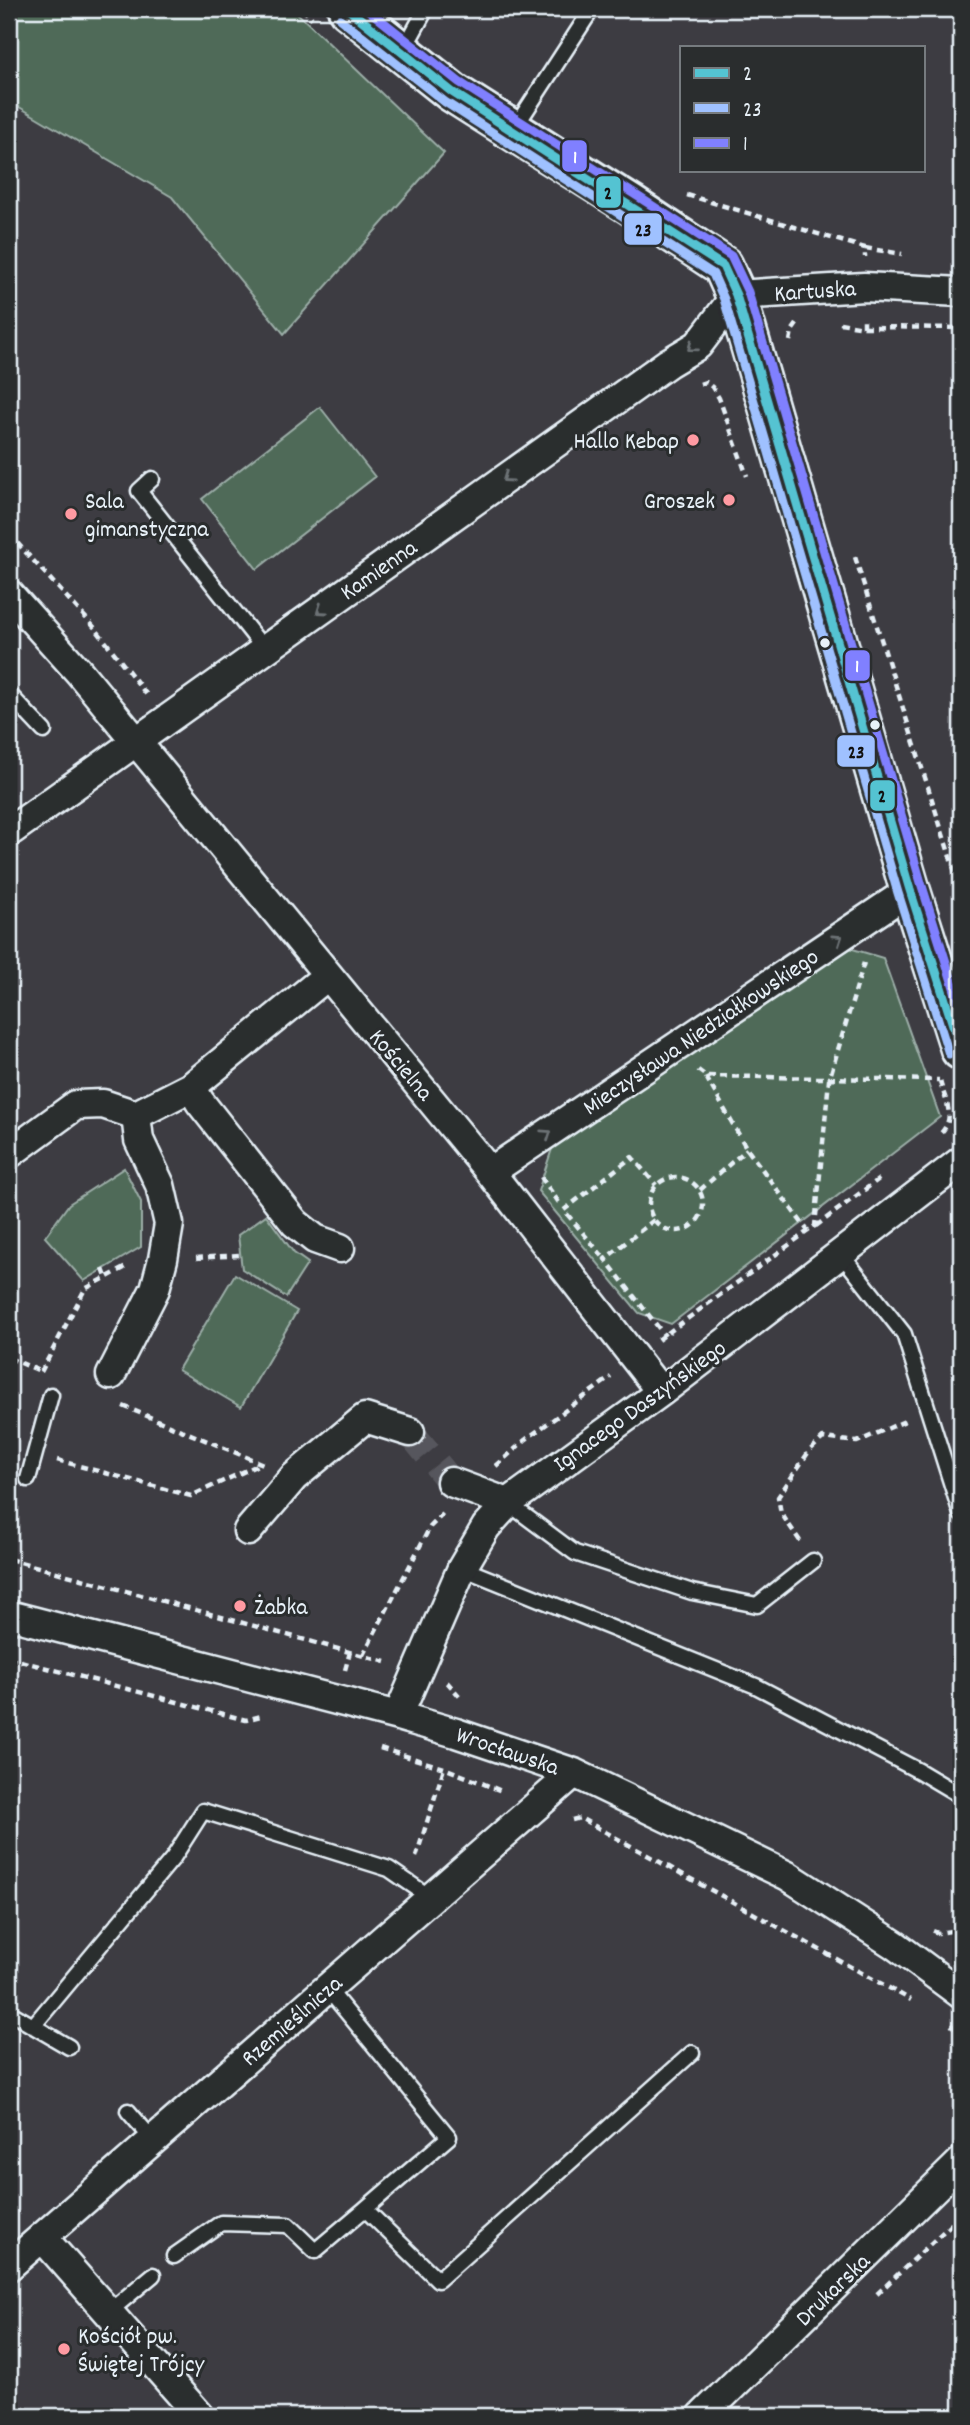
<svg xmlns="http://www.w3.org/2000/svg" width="970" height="2425" font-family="Dekko,sans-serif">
  <rect width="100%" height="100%" fill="#3d3c42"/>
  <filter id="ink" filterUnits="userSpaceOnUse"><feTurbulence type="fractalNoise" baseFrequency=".0143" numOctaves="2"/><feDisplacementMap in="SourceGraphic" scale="14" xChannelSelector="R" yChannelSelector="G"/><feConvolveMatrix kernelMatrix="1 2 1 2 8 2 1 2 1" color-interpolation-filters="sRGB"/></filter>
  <g filter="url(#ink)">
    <path fill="#506b59" stroke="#9caea8" stroke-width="2" d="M9,9H293L444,153L284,334L172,197L9,101Z
      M320,407L375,477L257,569L202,499Z
      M846,947L883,958L940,1117L671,1324L639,1313L538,1191L553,1146Z
      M124,1168L141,1202V1247L84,1281L45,1237L69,1204Z
      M266,1215L294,1253L308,1263L286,1297L242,1269L238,1235Z
      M235,1274L297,1311L241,1407L178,1370Z"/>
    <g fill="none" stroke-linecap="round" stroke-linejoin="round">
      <path stroke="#57575d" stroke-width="28" stroke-dasharray="28 14" stroke-linecap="butt" d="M410,1432L451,1482"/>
      <g stroke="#e8f1f8" stroke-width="19">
        <path id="lane" d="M403,51L426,9
          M514,129L592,9
          M152,479L139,491L265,650
          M9,694L44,731
          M841,1254L904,1334L961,1514
          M28,1479L51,1395
          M508,1503L575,1553L692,1592L757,1605L813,1561
          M462,1568L756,1686L919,1771L961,1796
          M327,1988L449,2137L365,2209
          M9,2012L69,2047
          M33,2026L173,1858L203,1811L389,1869L431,1898
          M128,2111L153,2140
          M174,2256L221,2223L288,2225L315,2251L365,2209L438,2280L692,2053
          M110,2311L153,2275"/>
      </g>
      <g stroke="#e8f1f8" stroke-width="33">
        <path id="street" d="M9,594L80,673L490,1172L661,1392
          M9,832L668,363L698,345L736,295L864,287L961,292
          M191,1087L200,1102L295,1223L315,1239L340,1248
          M9,1154L76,1105L103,1104L136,1115
          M490,1172L910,890
          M111,1375L155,1289L163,1259L169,1224L160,1185L139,1140L136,1115L191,1087L328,975
          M451,1482L508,1503
          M248,1531L294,1477L365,1418L410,1432
          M9,1615L398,1716L456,1733L574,1773L788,1876L895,1945L961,1994
          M398,1716L462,1568L486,1527L508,1503L661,1392L961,1161
          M42,2237L200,2416
          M9,2266L574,1773
          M702,2416L961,2162"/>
      </g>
      <g stroke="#e8f1f8" stroke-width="44">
        <path id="primary" d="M348,9L452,92L631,205L723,266L736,295L910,890L961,1050"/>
      </g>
      <path stroke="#e8f1f8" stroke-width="4.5" stroke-dasharray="7 5" stroke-linecap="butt" d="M302,9L312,18
        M687,195L865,248V257
        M865,248L902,254
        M840,323L864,327V318
        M864,327L961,328
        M790,341L792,331L797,324
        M700,384L706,382L712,387L719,398L747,476
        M9,534L95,628L147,695
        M855,557L961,891
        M698,1070L706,1076L939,1080
        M706,1077L747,1149L808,1231
        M940,1081C945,1101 957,1117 940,1134
        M649 1204a27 27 0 1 1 54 0a27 27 0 1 1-54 0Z
        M541,1177L560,1204
        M700,1190L747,1149
        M564,1210L632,1157L656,1185
        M567,1214L605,1259
        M654,1220L605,1259L665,1336
        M816,1226L879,1179
        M196,1258L240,1255
        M103,1269L106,1277
        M658,1340L815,1226L829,1080L865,959
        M9,1358L40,1371
        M41,1372L85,1289L126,1267
        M123,1406L263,1464
        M57,1460L191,1496L260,1464
        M496,1466L525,1440L611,1377
        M800,1541L781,1513L778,1497L810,1450L823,1438L857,1442L905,1421
        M9,1559L386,1662
        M363,1655L430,1527L443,1514
        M9,1658L246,1720L261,1716
        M345,1670L350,1652
        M447,1682L462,1699
        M380,1748L444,1768L504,1792
        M572,1820L580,1818L911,2000
        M416,1857L444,1768
        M933,1931L938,1933L957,1930L961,1923
        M951,2025L961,2033
        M877,2294L961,2215"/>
      <use href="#lane" stroke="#2a2d2e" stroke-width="14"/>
      <use href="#street" stroke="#2a2d2e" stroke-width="28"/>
      <use href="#primary" stroke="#2a2d2e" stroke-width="38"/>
      <g stroke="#2a2d2e" stroke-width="14">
        <path id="bus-1" d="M348,9L452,92L723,266L736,295L910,890L961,1050"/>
      </g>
      <g stroke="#2a2d2e" stroke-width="14">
        <path id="bus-2" d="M340,19L445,102L713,274L724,299L898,893L949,1054"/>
      </g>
      <g stroke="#2a2d2e" stroke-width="14">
        <path id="bus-3" d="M367,9L459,82L731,256L748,292L922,886L961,1010"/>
      </g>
      <use href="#bus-1" stroke="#54c3d2" stroke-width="9"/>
      <use href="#bus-2" stroke="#9fc1ff" stroke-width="9"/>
      <use href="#bus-3" stroke="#8080ff" stroke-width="9"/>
    </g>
    <defs><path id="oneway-chevron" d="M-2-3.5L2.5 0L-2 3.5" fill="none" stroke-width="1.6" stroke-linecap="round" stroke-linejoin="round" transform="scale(1.75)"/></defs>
    <g stroke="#6c7275">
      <use href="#oneway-chevron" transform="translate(692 347) rotate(143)"/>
      <use href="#oneway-chevron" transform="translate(507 478) rotate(145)"/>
      <use href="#oneway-chevron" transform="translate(321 610) rotate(145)"/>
      <use href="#oneway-chevron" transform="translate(838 939) rotate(-34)"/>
      <use href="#oneway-chevron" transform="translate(547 1134) rotate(-34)"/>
    </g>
  </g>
  <g fill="#ff9aa2" stroke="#2a2d2e" stroke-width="2.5">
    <circle cx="693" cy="440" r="7"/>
    <circle cx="729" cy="500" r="7"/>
    <circle cx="71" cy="514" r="7"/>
    <circle cx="240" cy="1606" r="7"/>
    <circle cx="64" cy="2349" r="7"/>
  </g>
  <g fill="#e8f1f8" stroke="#2a2d2e" stroke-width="2.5">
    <circle cx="825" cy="643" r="6"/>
    <circle cx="875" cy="725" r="6"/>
  </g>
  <g text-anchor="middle" stroke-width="6" stroke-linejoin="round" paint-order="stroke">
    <g font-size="24" fill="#e8f1f8" stroke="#2a2d2e">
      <text transform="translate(815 290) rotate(-4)" y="8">Kartuska</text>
      <text transform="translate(378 569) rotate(-35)" y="8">Kamienna</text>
      <text transform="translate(700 1031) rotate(-34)" y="8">Mieczysława Niedziałkowskiego</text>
      <text transform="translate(402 1064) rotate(50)" y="8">Kościelna</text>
      <text transform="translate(639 1405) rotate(-36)" y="8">Ignacego Daszyńskiego</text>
      <text transform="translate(508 1750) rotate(19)" y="8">Wrocławska</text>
      <text transform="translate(291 2020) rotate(-41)" y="8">Rzemieślnicza</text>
      <text transform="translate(832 2289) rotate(-44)" y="8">Drukarska</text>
    </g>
    <g font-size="24" fill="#e8f1f8" stroke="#2a2d2e" text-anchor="start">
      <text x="679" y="448" text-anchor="end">Hallo Kebap</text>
      <text x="85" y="508">Sala<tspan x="85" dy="28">gimanstyczna</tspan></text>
      <text x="715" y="508" text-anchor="end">Groszek</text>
      <text x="254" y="1614">Żabka</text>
      <text x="78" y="2343">Kościół pw.<tspan x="78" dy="28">Świętej Trójcy</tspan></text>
    </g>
  </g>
  <g stroke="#2a2d2e" stroke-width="2.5">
    <rect x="561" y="139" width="27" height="34" rx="7" fill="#8080ff"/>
    <rect x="595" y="175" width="27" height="34" rx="7" fill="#54c3d2"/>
    <rect x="623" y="212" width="40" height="34" rx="7" fill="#9fc1ff"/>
    <rect x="844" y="649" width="27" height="33" rx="7" fill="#8080ff"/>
    <rect x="836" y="734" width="40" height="34" rx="7" fill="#9fc1ff"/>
    <rect x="869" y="779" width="27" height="33" rx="7" fill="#54c3d2"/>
  </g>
  <g font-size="19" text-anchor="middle" font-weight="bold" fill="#fff">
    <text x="575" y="163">1</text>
    <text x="857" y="672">1</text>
  </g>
  <g font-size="19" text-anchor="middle" font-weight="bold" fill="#111">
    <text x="608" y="199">2</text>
    <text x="643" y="236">23</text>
    <text x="856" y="758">23</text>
    <text x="882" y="802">2</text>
  </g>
  <rect width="970" height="2425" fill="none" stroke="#2a2d2e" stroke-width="35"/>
  <rect x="18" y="18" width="935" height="2390" fill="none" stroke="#e8f1f8" stroke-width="2.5" filter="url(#ink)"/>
  <rect x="680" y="46" width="245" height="126" fill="#2a2d2e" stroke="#767b7f" stroke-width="2"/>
  <rect x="694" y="68" width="35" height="10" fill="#54c3d2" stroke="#767b7f" stroke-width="2"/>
  <text x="743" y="80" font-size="21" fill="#e8f1f8">2</text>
  <rect x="694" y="103" width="35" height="10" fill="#9fc1ff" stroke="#767b7f" stroke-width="2"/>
  <text x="743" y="116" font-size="21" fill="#e8f1f8">23</text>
  <rect x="694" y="138" width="35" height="10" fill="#8080ff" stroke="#767b7f" stroke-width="2"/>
  <text x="743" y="150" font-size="21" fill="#e8f1f8">1</text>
</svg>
